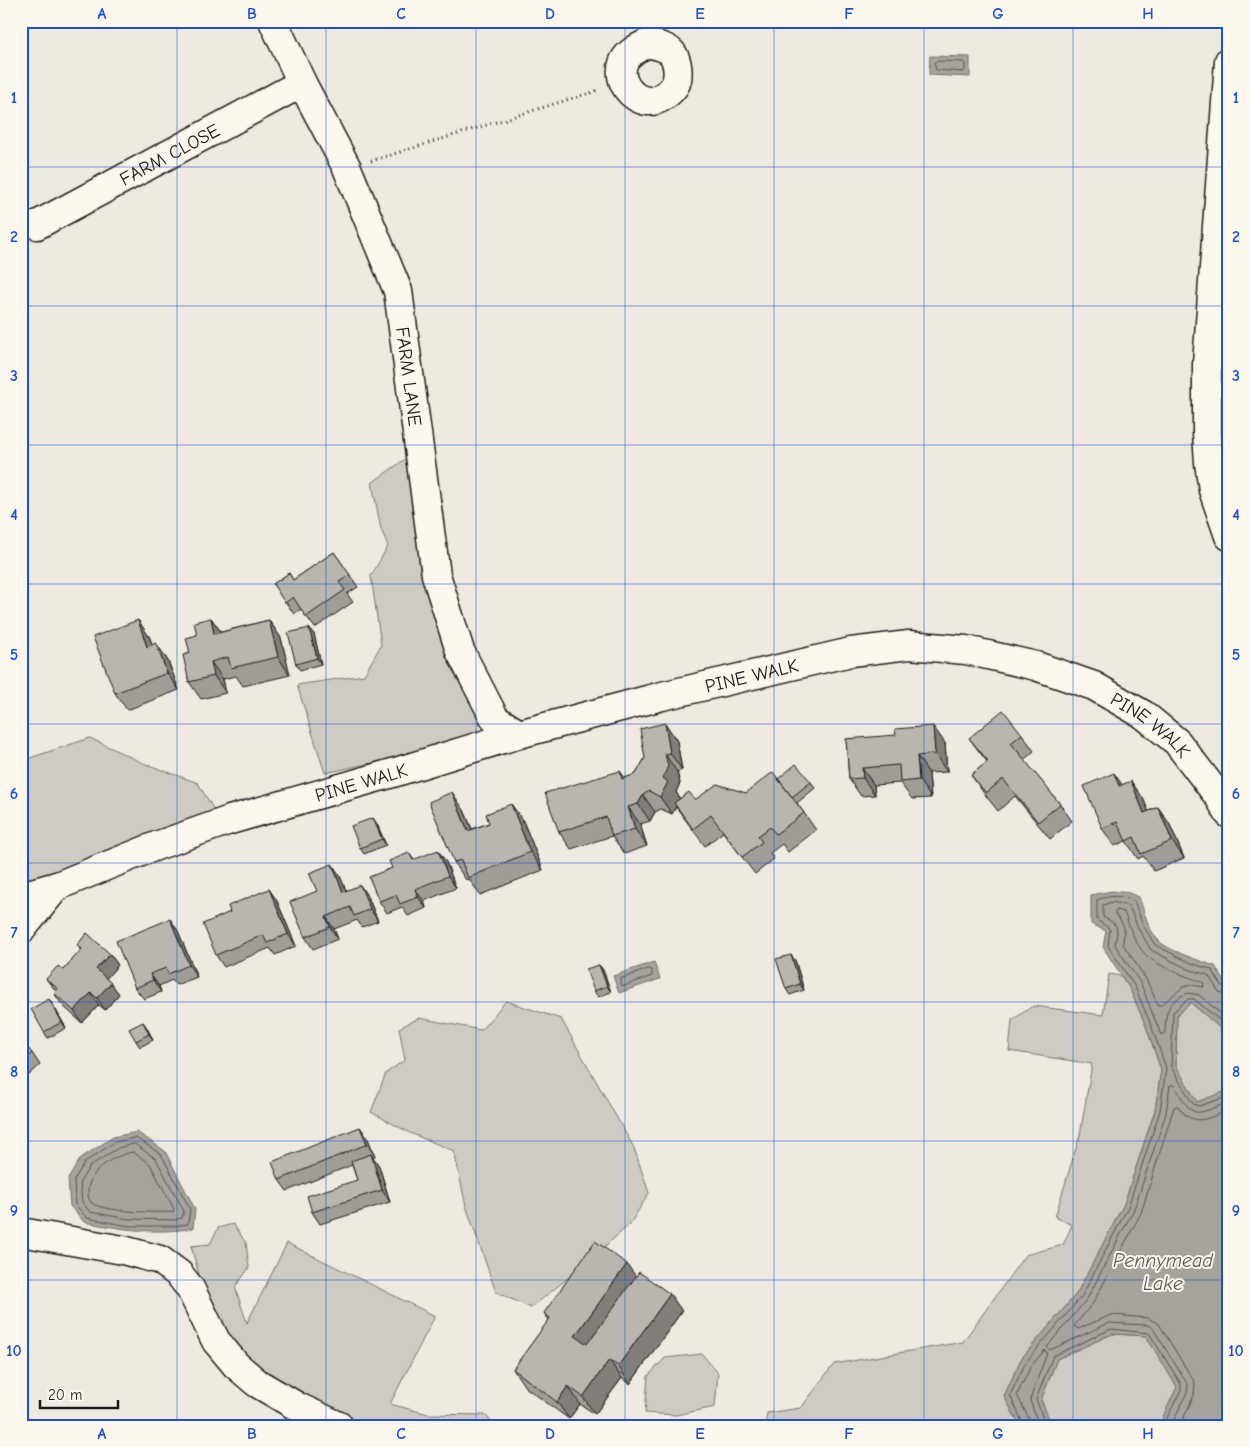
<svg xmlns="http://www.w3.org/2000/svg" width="1250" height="1447" font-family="'Comic Neue',sans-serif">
  <rect width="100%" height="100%" fill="#eeeadf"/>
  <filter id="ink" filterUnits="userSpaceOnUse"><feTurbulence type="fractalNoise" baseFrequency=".02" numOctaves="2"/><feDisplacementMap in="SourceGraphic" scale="10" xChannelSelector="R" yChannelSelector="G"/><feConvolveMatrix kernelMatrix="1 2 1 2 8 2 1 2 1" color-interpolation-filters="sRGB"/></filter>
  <g filter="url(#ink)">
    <path fill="#ceccc2" stroke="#75746f" d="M405,459L419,471L481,720L473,741L325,773L297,685L364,675L381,645L371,576L388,546L381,529L372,483Z
      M90,738L143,763L198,783L218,817L21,918V761Z
      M1109,974L1121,976L1130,989L1146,1026L1161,1070L1155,1110L1124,1204L1077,1293L1021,1359L1004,1396L1020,1426H765L767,1413L801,1408L834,1364L963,1342L1025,1255L1063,1245L1072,1225L1055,1217L1080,1135L1092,1064L1009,1051L1012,1020L1033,1006L1103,1015Z
      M506,1001L561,1019L634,1148L649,1193L630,1224L585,1264L531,1308L496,1292L466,1206L454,1151L410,1133L371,1112L386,1073L405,1060L399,1028L419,1018L481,1030Z
      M1191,1003L1219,1027L1229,1057V1090L1197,1102L1176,1066L1177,1014Z
      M233,1224L246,1243L249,1268L235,1287L247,1323L287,1243L435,1316L390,1404L428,1414L485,1415L497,1426H362L321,1410L261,1378L209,1310L191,1246L210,1244L218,1228Z
      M1112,1334L1146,1336L1177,1387L1161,1422L1153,1426H1052L1041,1400L1057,1359Z
      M702,1354L718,1373L715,1407L676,1415L645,1413L648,1376L665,1358Z"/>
    <path fill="#a6a39d" stroke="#6f6d69" d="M930,56L970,57V77L929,75Z
      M1112,891L1129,893L1139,897C1144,911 1148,929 1158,940C1166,950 1203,962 1215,966L1229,988V1057L1219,1027L1191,1003L1177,1015L1176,1066L1197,1102L1229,1090V1426H1153L1161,1421L1177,1387L1146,1336L1112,1334L1057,1359L1041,1400L1052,1426H1020L1004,1396L1021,1359L1077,1293L1124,1204L1155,1110L1161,1070L1146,1026L1130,989L1103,947L1106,931L1091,924V895Z
      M654,962L660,979L619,993L613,976Z
      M137,1132L165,1151L195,1209L193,1228C156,1235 121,1229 84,1222L70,1206L68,1179L81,1158L113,1137Z"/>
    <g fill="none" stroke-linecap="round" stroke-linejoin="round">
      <path stroke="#535250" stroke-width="1" d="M937,61L963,62L965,64V70L963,72L936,70L934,63Z
        M1117,910L1124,912C1129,926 1135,944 1146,955C1157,966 1187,977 1203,982L1204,987L1192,985L1183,987L1161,1005H1158L1146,979L1123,944L1124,927L1120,920L1115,914Z
        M649,969L652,970V976L624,986L621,985V979Z
        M1229,995L1219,992L1208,975L1188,969L1151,950L1138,928L1129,906L1112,902L1103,905V917L1112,922L1116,926L1117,932L1115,945L1141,984L1161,1035L1165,1033C1166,1012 1166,1002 1188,993L1199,995L1229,1021
        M1229,1040L1223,1023L1194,999H1188L1173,1012L1171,1067L1193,1104L1199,1106L1229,1096
        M136,1138L161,1154L190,1209L188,1224L174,1226H129L87,1218L75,1204L74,1180L85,1162L115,1142Z
        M135,1144L156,1159L184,1211L182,1218L174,1220L129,1219L90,1212L82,1202L80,1182L90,1166L118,1148Z
        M133,1152L150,1164L174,1209L173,1212C159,1213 102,1212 92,1203C89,1200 88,1197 88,1193C87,1171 114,1155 133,1152Z
        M1024,1426L1010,1395L1026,1362L1082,1296L1128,1207L1160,1111L1166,1068L1151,1025L1135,987L1108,946L1110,929L1097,920V900C1109,895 1122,895 1134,901L1143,925L1155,945L1191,963L1212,970L1223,987L1229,989
        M1030,1426L1029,1419L1017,1395L1031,1366L1045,1350L1047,1353L1030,1400L1039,1426
        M1046,1426L1036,1399L1053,1356L1111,1329L1149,1333L1181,1384V1390L1163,1426
        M1171,1426L1187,1392L1188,1385L1152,1327L1147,1325L1109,1323L1050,1350L1047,1347L1087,1299L1134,1209L1166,1113L1170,1085H1174C1195,1120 1191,1116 1229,1102
        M1180,1426L1194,1395L1195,1383L1159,1324L1148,1318L1111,1315L1078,1329L1074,1326L1093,1303L1141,1213L1174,1107L1178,1106C1193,1129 1208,1118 1229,1110"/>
      <g stroke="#1c1c1c" stroke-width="31">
        <g id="minor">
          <path id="s1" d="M273,21L302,83L347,168L398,291L436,575L460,651L495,719L519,734"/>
          <path d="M648,43C655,45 667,47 672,53C678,61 679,75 676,83C672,92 658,102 648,101C630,99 616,79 624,61C629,52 639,47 648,43Z"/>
          <path d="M1229,61L1207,364V433L1209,463L1213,490L1229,536"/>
          <path id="s2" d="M37,225L302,83"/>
          <path id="s3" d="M21,896L57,886L156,846L230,820L396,772L519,734L662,696L851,652L909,645L966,650L1036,666L1094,686L1144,715L1177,742L1219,797L1229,814"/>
          <path d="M21,930L57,886"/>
          <path d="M21,1232L123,1250L160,1260L179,1274L190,1288L216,1341L236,1365L257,1383L298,1407L339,1426"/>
        </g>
      </g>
      <path stroke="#1c1c1c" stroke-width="3" stroke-dasharray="1 4" stroke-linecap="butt" d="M371,161L599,90"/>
      <use href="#minor" stroke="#fbf7ec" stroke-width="28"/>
    </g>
    <path fill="#9f9d96" stroke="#1c1c1c" d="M334,552L358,587L347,594L353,602L315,628L301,609L294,614L273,584L289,573L293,580Z
      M211,618L221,632L269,620L281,638L290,675L243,686L236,676L223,679L226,693L201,699L189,682L190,653L197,635Z
      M138,620L150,638L152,645L156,643L168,661L179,690L127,710L115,693Z
      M314,634L321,664L300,670L296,664Z
      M665,723L677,741L682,770L677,772L680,783L676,792L680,799L695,800L746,793L778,779L811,782L815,788L797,803L816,830L788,852L782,844L770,853L774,859L755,874L723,832L705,846L676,807L672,814L661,809L655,812L650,821L640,824L647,846L624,854L612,836L571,849L559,832L625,778L636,774Z
      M1022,734L1034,751L1024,760L1060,804L1072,821L1050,839L1015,796L998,811L983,792L971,775L987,762L969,738Z
      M846,739L945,743L947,772L929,773L931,798L912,799L900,783L874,785L875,795L861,796L849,779Z
      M1122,785L1143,798L1148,811L1158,807L1170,825L1184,858L1154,871L1143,856L1138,859L1126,841L1114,846L1102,828Z
      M511,804L523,821L543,870L480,895L469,879L466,880L454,862L464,810L472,829L489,823Z
      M373,818L377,824L386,845L364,854L360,848Z
      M409,853L414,860L446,862L456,888L424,901L426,908L408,916L402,907L387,913L379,901L392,868Z
      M332,864L340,876L346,891L368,897L378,921L362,927L357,920L334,929L338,939L313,949L305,937L317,891Z
      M269,889L277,901L296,946L275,955L270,948L224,967L216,955L230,912Z
      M170,919L178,931L197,977L176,985L172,980L159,986L161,992L144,999L135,988Z
      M77,945L110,954L118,965L106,978L119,994L105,1010L99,1005L82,1023L62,1005L54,993L56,991L46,979L63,970L81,950Z
      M795,960L804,990L790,995L786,989Z
      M599,965L603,970L611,992L598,997L594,991Z
      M53,1005L66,1028L48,1038L44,1032Z
      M143,1022L147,1028L153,1040L140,1047L136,1041Z
      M21,1041L32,1053L40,1065L28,1076L22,1070H21Z
      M360,1127L368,1139L375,1156L373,1157L379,1166L390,1202L320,1224L312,1212L357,1180L352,1165L287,1191L279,1180Z
      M636,1277L682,1311L630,1384L622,1378L595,1414L580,1404L569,1419L525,1387L513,1369L549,1320L544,1313Z"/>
    <path fill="#827f7a" stroke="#1c1c1c" d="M211,618L223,635L214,634Z
      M138,620L150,638L159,664L147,647Z
      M269,620L281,638L290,675L278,657Z
      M309,628L314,634L321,664L317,658Z
      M156,643L168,661L179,690L167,673Z
      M211,662L223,679L226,693L214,676Z
      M665,723L677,741L682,770L670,753Z
      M933,726L945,743L947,772L935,754Z
      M665,754L677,772L680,783L676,792L680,799L672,814L660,797Z
      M917,756L929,773L931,798L919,780Z
      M862,768L874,785L875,795L863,778Z
      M620,771L632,788L622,779Z
      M1114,773L1126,790L1119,786Z
      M1131,781L1143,798L1156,830L1144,813Z
      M452,792L464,810L480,848L468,831Z
      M643,795L655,812L650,821L638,804Z
      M511,804L523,821L543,870L530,852Z
      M628,807L640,824L647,846L635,829Z
      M1158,807L1170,825L1184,858L1172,841Z
      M373,818L377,824L386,845L382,839Z
      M438,850L446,862L456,888L448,876Z
      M332,864L340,876L352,904L343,892Z
      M360,885L368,897L378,921L370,909Z
      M269,889L277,901L296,946L288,934Z
      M415,889L424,901L426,908L418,897Z
      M326,917L334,929L338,939L330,927Z
      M170,919L178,931L197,977L189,965Z
      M110,954L118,965L104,981L96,969Z
      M791,955L795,960L804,990L800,984Z
      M599,965L603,970L611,992L607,986Z
      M150,974L159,986L161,992L153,980Z
      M111,983L119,994L105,1010L97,998Z
      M91,993L99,1005L82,1023L74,1011Z
      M49,999L53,1005L66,1028L62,1022Z
      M143,1022L147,1028L153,1040L149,1034Z
      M360,1127L368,1139L375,1156L367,1144Z
      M371,1154L379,1166L390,1202L382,1190Z
      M627,1264L639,1281L587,1353L575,1336Z
      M670,1294L682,1311L630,1384L618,1366Z
      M609,1360L622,1378L595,1414L583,1397Z
      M568,1386L580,1404L569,1419L557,1402Z"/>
    <path fill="#b9b6af" stroke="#1c1c1c" d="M334,552L350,575L339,582L345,590L306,617L293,597L285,603L273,584L289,573L293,580Z
      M211,618L214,634L269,620L278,657L231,668L228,657L211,662L214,676L189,682L183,655L190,653L186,638L197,635L194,622Z
      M138,620L147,647L156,643L167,673L115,693L93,637Z
      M309,628L317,658L296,664L288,633Z
      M1003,710L1022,734L1011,743L1060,804L1038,822L1003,779L986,793L971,775L988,761L969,738Z
      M665,723L670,753L665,754L668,766L663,778L668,782L660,797L649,791L643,795L638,804L628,807L635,829L612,836L606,817L559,832L545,793L620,771L622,779L636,774L645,758L640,729Z
      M933,726L935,754L917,756L919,780L900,782L899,765L862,768L863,778L849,779L846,739L896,735L895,729Z
      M796,764L811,782L792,797L778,779Z
      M773,772L804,813L776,834L770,827L758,836L762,842L742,857L711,815L693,829L674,803L689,792L695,800L717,784L746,793Z
      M1114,773L1119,786L1131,781L1144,813L1158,807L1172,841L1141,854L1134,837L1126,841L1117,822L1102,828L1084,786Z
      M452,792L468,831L489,823L486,814L511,804L530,852L468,878L461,860L454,862L429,802Z
      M373,818L382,839L360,848L351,826Z
      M438,850L448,876L415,889L418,897L400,904L396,895L379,901L369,877L392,868L389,861L409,853L413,860Z
      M332,864L343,892L360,885L370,909L354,916L350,907L326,917L330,927L305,937L290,902L317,891L309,873Z
      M269,889L288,934L267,943L263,935L216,955L203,924L230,912L228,906Z
      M170,919L189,965L168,974L166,968L150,974L153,980L135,988L116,941Z
      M87,933L110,954L96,969L111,983L97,998L91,993L74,1011L54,993L58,989L46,979L58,966L63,970L82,949L77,945Z
      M791,955L800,984L786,989L776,959Z
      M599,965L607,986L594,991L586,969Z
      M49,999L62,1022L44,1032L31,1009Z
      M143,1022L149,1034L136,1041L129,1029Z
      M21,1041L32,1053L21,1063Z
      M360,1127L367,1144L279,1180L272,1162Z
      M371,1154L382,1190L312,1212L307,1196L357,1180L351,1161Z
      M595,1241L627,1264L575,1336L587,1344L639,1272L670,1294L618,1366L609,1360L583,1397L568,1386L557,1402L513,1369L550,1318L544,1313Z"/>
  </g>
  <path fill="none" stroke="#1d4ed8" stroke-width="1" stroke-opacity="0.55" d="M177,21V1426M326,21V1426M476,21V1426M625,21V1426M774,21V1426M924,21V1426M1073,21V1426M21,167H1229M21,306H1229M21,445H1229M21,584H1229M21,724H1229M21,863H1229M21,1002H1229M21,1141H1229M21,1280H1229"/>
  <g text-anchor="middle" stroke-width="4" stroke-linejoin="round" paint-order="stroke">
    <g font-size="19" fill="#1c1c1c" stroke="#fbf7ec">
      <text dy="7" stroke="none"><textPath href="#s2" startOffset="150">FARM CLOSE</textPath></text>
      <text dy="7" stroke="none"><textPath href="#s1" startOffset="384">FARM LANE</textPath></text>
      <text dy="7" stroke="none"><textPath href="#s3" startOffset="764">PINE WALK</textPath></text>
      <text dy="7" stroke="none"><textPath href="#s3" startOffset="1184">PINE WALK</textPath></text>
      <text dy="7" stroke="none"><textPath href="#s3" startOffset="359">PINE WALK</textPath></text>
    </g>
    <g font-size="20" font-style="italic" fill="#5a5956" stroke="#fbf7ec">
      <text x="1163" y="1267">Pennymead<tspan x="1163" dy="23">Lake</tspan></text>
    </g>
  </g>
  <rect width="1250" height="1447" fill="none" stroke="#fbf7ec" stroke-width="55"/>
  <path d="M40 1400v8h78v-8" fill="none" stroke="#1c1c1c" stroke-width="2.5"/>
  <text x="48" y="1400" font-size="15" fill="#1c1c1c" stroke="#fbf7ec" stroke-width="4" paint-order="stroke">20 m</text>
  <rect x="28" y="28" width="1194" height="1392" fill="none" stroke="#1d4ed8" stroke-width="2"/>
  <g font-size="16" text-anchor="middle" font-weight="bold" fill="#1d4ed8">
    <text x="102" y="19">A</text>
    <text x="252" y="19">B</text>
    <text x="401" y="19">C</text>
    <text x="550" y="19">D</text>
    <text x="700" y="19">E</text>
    <text x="849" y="19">F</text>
    <text x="998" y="19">G</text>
    <text x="1148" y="19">H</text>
    <text x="14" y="103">1</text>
    <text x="1236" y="103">1</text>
    <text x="14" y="242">2</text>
    <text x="1236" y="242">2</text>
    <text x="14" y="381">3</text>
    <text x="1236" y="381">3</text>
    <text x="14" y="520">4</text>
    <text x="1236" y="520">4</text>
    <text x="14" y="660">5</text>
    <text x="1236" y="660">5</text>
    <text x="14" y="799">6</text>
    <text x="1236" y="799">6</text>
    <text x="14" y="938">7</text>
    <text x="1236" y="938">7</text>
    <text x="14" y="1077">8</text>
    <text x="1236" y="1077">8</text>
    <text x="14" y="1216">9</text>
    <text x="1236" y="1216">9</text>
    <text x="14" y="1356">10</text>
    <text x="1236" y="1356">10</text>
    <text x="102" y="1439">A</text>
    <text x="252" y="1439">B</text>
    <text x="401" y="1439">C</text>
    <text x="550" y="1439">D</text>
    <text x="700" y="1439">E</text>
    <text x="849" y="1439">F</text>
    <text x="998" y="1439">G</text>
    <text x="1148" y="1439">H</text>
  </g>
</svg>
